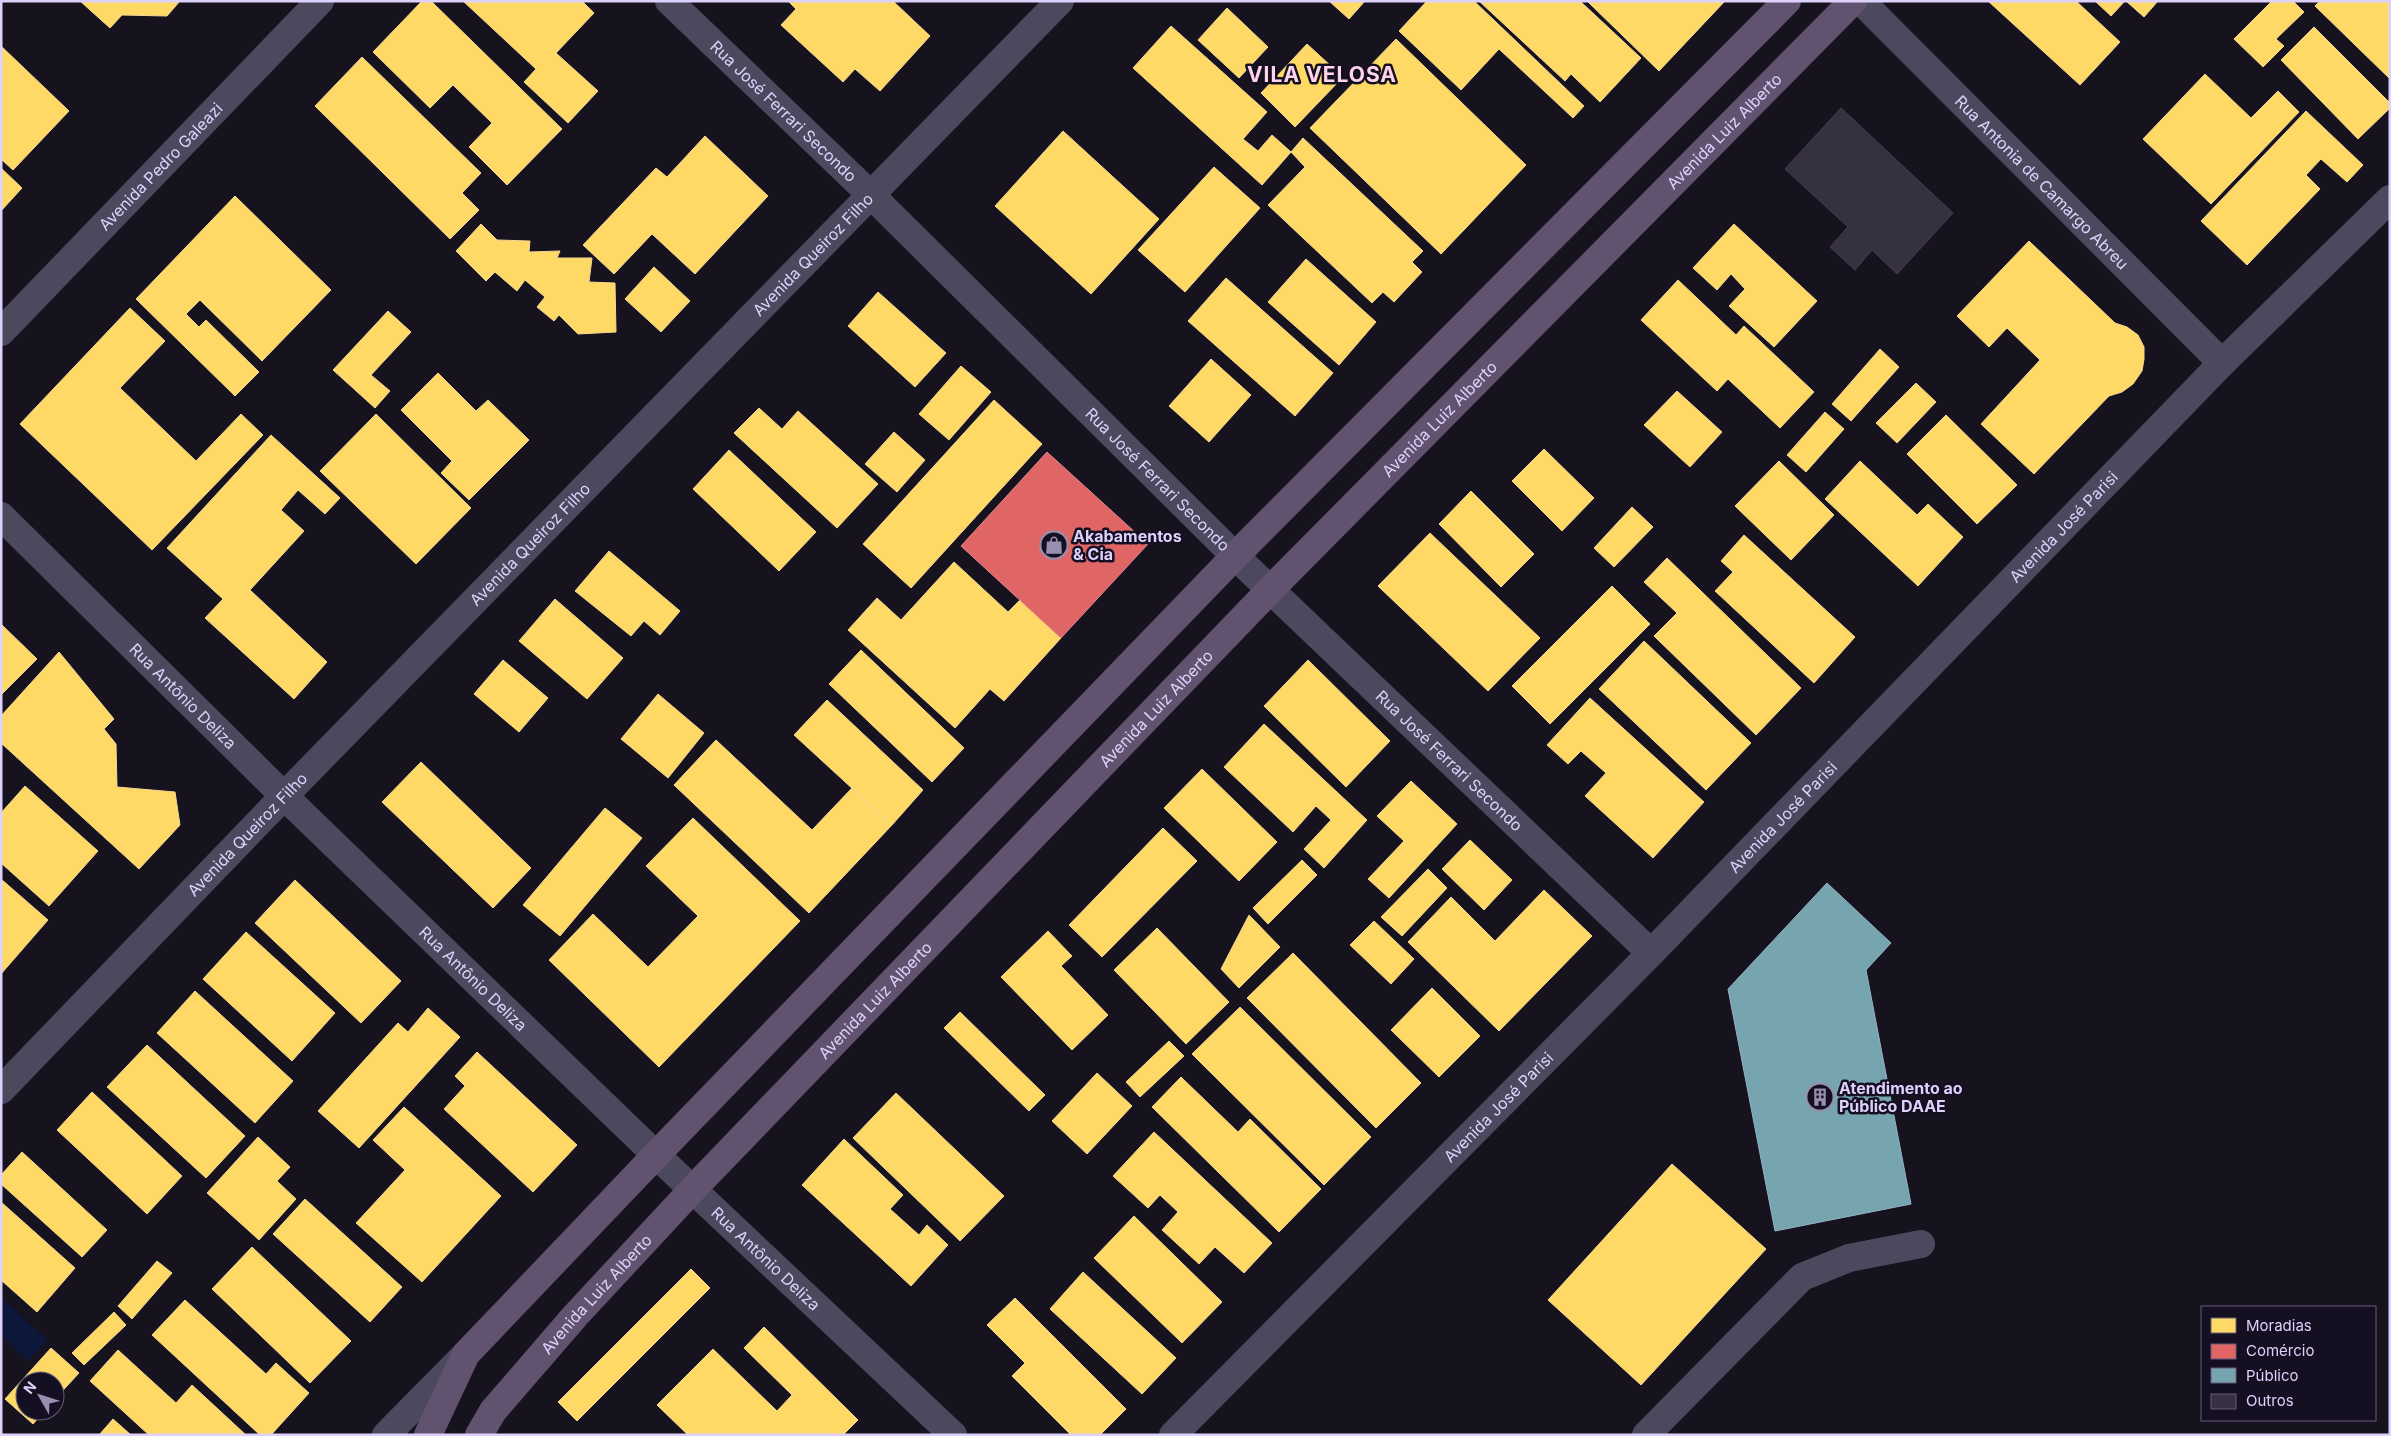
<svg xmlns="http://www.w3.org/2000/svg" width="2391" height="1436" font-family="Inter,sans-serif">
  <rect width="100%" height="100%" fill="#16131e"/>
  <path fill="#0d173a" d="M1,1297L48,1341L28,1361L1,1335Z"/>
  <path fill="#ffd966" stroke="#f5d793" d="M80,1H180L167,16L122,15L110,28Z
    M422,1H431L562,129L507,185L469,147L492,123L453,85L430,108L373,52Z
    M463,1H582L594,13L556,53L598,91L568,123L524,82L536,69Z
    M788,1H893L930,36L880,91L855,69L843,82L781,25L796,9Z
    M1329,1H1365L1349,19Z
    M1427,1H1474L1584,106L1573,118L1499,49L1461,90L1399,31Z
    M1479,1H1580L1641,58L1600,102L1571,74L1565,81Z
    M1587,1H1725L1659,71Z
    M1988,1H2076L2120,42L2080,85Z
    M2095,1H2125L2111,16Z
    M2126,1H2158L2144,17Z
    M2272,1H2293L2304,12L2276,39L2284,46L2263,67L2234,39Z
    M2320,1H2390V79L2315,6Z
    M1227,8L1268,47L1239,78L1198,40Z
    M1171,26L1267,112L1243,139L1258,151L1272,135L1291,152L1262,185L1133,68Z
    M2314,27L2390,103V108L2358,139L2281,60Z
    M1396,39L1526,165L1441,254L1310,128Z
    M1307,44L1343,77L1295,127L1261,93Z
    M1,46L69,111L13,170L1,159Z
    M362,57L481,173L462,193L479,210L450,239L315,106Z
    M2205,74L2251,118L2278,91L2299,112L2211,204L2143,139Z
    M2306,111L2363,165L2347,182L2321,159L2306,175L2320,189L2247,265L2201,221Z
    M1063,131L1159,219L1091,294L995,206Z
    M705,136L768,196L695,274L652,234L614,274L583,245L656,168L667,177Z
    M1303,138L1423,251L1412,262L1422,272L1394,302L1383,292L1372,303L1268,205L1305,167L1291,152Z
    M1214,167L1260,208L1185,292L1138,250Z
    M1,168L22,188L1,211Z
    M235,196L331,290L262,361L200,300L186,314L199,327L206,320L259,372L235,396L136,299Z
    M481,224L497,240L530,241L529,252L560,251L557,258H592L589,282L615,283L616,332L578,334L559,315L554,321L537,307L545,297L525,280L517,291L495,272L486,281L456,251Z
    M1734,224L1817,301L1774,347L1729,306L1745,289L1731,274L1717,290L1693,268Z
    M2029,241L2115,323L2127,327L2138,335L2144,347V359L2142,371L2133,384L2122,392L2109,396L2034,474L1981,424L2040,360L2007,328L1989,347L1957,316Z
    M1306,259L1376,322L1339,365L1268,302Z
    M654,267L690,301L661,332L625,299Z
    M1226,278L1333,373L1295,416L1188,321Z
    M1678,280L1736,335L1744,326L1814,392L1780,428L1728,379L1717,391L1641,320Z
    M878,292L946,353L915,387L848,326Z
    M130,308L165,341L120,388L196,461L241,414L263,435L152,550L20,424Z
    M388,311L411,332L371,375L390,391L375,408L333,370Z
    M1880,349L1899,367L1851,421L1832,404Z
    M1211,359L1251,395L1209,442L1169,406Z
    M961,366L991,392L949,440L919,414Z
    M438,373L476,411L488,400L529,440L469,500L441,473L452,461L401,410Z
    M1916,383L1936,402L1897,443L1876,423Z
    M1677,391L1722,432L1690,467L1644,425Z
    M994,400L1042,444L911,588L863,544Z
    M759,408L782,429L798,411L878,484L837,528L734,433Z
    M1825,412L1844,429L1806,472L1787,455Z
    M376,414L471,508L416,564L320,471Z
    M1946,415L2017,485L1977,524L1907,454Z
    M894,432L925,460L897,492L865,464Z
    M271,435L340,498L325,514L298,490L281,510L304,531L250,590L327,662L294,699L205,618L223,599L167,548Z
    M1544,449L1594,498L1562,531L1512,481Z
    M729,450L816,532L779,571L693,489Z
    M1779,461L1834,515L1791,560L1735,506Z
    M1860,461L1917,515L1928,504L1963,537L1918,586L1825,499Z
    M1471,491L1534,554L1501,587L1439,524Z
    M1632,507L1653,527L1614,567L1594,548Z
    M1430,533L1540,638L1488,691L1378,586Z
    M1744,535L1855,637L1814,683L1715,591L1733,572L1721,561Z
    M609,551L680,611L660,635L644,621L631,636L575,591Z
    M1667,558L1801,688L1756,735L1654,636L1677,613L1644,582Z
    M954,562L1008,612L1020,600L1061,638L1004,701L990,689L955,728L848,630L877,598L901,620Z
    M1612,586L1650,624L1550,724L1512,686Z
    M555,599L623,658L587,699L519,641Z
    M1,624L37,659L1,695Z
    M1644,641L1751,743L1706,790L1599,689Z
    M861,650L964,748L932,782L829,684Z
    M59,652L114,719L104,729L116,744L117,787L175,792L180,825L139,869L1,743V716Z
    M503,660L548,698L519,732L474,694Z
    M1308,660L1390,741L1346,787L1264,706Z
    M658,694L704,733L668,778L621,739Z
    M1590,698L1704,802L1653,858L1585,796L1606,773L1581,751L1568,764L1547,745Z
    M827,700L923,790L892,825L794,735Z
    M1264,724L1367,820L1324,868L1304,849L1331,820L1316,806L1293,832L1224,767Z
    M716,740L812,830L852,788L892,825L809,913L674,785Z
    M421,762L531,868L493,908L382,802Z
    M1202,769L1277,842L1239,881L1164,808Z
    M1411,781L1457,824L1389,898L1368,879L1404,841L1377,816Z
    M25,786L98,851L49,906L1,863V813Z
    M605,808L642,838L560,936L523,905Z
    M693,818L800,921L659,1067L549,960L593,914L648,967L698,916L646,866Z
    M1163,828L1197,861L1102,957L1069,925Z
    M1470,840L1512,880L1484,910L1442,869Z
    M1302,860L1317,875L1268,924L1253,908Z
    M1428,869L1447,888L1402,936L1381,917Z
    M1,879L48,920L1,974Z
    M295,880L401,981L361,1023L255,923Z
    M1544,890L1592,936L1499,1031L1408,942L1451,897L1495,941Z
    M1249,915L1280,947L1239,988L1221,969Z
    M1374,921L1414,959L1391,984L1350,945Z
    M1157,928L1229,1002L1186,1044L1114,970Z
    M1048,931L1072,956L1061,966L1108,1015L1072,1050L1001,977Z
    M246,932L335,1013L292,1061L203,979Z
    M1293,953L1421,1083L1376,1128L1247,998Z
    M1432,988L1480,1036L1439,1077L1391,1030Z
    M195,991L293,1081L255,1123L157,1033Z
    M1240,1007L1371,1137L1324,1185L1192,1054Z
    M428,1008L460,1037L359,1148L318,1111L398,1023L408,1032Z
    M960,1012L1045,1095L1029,1111L944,1028Z
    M1169,1041L1184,1056L1140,1097L1126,1082Z
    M147,1045L245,1136L206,1178L107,1087Z
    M477,1052L577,1145L533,1192L444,1109L465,1086L455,1076Z
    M1097,1073L1132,1106L1087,1154L1052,1121Z
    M1181,1077L1238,1132L1250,1119L1321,1189L1279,1232L1152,1107Z
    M92,1092L182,1176L147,1214L57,1130Z
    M896,1093L1004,1196L960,1241L853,1138Z
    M404,1107L501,1196L422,1282L356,1223L405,1170L373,1140Z
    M1154,1132L1272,1243L1244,1273L1215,1247L1199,1264L1162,1230L1178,1212L1160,1195L1148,1208L1113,1176Z
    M258,1137L290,1167L277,1181L296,1199L259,1240L207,1193Z
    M844,1139L903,1195L890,1209L919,1235L927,1225L948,1245L911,1286L802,1185Z
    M22,1152L107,1230L82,1257L1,1184V1175Z
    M1672,1164L1766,1249L1641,1385L1548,1300Z
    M305,1199L402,1287L370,1322L273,1234Z
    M1,1202L75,1268L37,1312L1,1280Z
    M1134,1216L1222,1302L1182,1343L1094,1258Z
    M252,1247L351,1341L310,1383L212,1289Z
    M157,1261L172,1273L132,1319L118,1306Z
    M691,1269L710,1288L577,1421L558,1402Z
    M1083,1272L1176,1358L1142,1394L1050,1309Z
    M1015,1298L1126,1409L1100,1435H1071L1012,1376L1025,1363L987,1325Z
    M185,1300L266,1374L276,1363L309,1393L271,1435H260L152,1335Z
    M114,1312L126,1325L84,1365L72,1353Z
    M764,1327L858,1420L843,1435H688L657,1405L713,1349L777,1411L792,1395L744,1348Z
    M51,1348L79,1373L55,1399V1381H25V1411H44L33,1424L5,1399Z
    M118,1350L176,1403L192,1385L246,1435H149L90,1381Z
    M113,1419L131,1435H99Z"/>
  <path fill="#e06666" stroke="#df8693" d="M1047,452L1148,544L1061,638L961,546Z"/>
  <path fill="#76a5af" stroke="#95b2c6" d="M1827,883L1891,943L1866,970L1911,1204L1775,1231L1728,989Z"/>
  <path fill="#363140" stroke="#443e51" d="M1841,108L1953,213L1897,274L1872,250L1855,270L1830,247L1848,227L1785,169Z"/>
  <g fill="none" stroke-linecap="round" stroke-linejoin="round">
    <g stroke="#4c495e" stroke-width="28">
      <path id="s1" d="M669,1L871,195L1235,556L1651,953"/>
      <path id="s2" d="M1861,1L2222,363"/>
      <path id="s3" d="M1,332L320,1"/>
      <path id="s4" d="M1,516L284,796L656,1155L953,1435"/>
      <path id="s5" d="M1,1090L284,796L1060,1"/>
      <path d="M386,1435L463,1357"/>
      <path id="s6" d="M1173,1435L1651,953L2222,363L2390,199"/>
      <path d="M1646,1435L1802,1277L1849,1258L1921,1244"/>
    </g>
    <g stroke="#61536f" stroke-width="28">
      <path d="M428,1435L466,1354L656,1155L1235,556L1787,1"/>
      <path id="s7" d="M479,1435L493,1411L575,1316L693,1189L1271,589L1853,1"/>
    </g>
  </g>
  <defs>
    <g id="shop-ring" transform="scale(1.4375)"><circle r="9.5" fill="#150f22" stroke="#988fae" stroke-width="1.5"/><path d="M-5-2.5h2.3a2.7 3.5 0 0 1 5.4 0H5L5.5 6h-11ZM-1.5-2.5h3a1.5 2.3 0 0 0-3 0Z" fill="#988fae"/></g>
    <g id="building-ring" transform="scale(1.4375)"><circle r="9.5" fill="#150f22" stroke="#988fae" stroke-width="1.5"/><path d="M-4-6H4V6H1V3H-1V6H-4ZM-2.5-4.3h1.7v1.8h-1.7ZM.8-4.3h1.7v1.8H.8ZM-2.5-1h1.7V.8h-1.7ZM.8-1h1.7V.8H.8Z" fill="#988fae"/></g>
  </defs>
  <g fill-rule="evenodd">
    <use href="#shop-ring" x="1054" y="545"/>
    <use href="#building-ring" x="1820" y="1097"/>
  </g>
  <g text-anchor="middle" stroke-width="5" stroke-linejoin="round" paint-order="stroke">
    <g font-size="16" fill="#ded2fc" stroke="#150f22">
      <text dy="6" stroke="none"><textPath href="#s1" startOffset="159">Rua José Ferrari Secondo</textPath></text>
      <text dy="6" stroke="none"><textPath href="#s7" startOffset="1804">Avenida Luiz Alberto</textPath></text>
      <text dy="6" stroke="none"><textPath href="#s3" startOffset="230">Avenida Pedro Galeazi</textPath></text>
      <text dy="6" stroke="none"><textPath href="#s2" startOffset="256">Rua Antonia de Camargo Abreu</textPath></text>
      <text dy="6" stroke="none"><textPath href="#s5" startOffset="1165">Avenida Queiroz Filho</textPath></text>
      <text dy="6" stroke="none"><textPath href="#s7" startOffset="1399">Avenida Luiz Alberto</textPath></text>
      <text dy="6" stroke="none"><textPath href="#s1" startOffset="684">Rua José Ferrari Secondo</textPath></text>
      <text dy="6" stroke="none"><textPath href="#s6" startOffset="1272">Avenida José Parisi</textPath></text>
      <text dy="6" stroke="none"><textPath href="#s5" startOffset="760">Avenida Queiroz Filho</textPath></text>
      <text dy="6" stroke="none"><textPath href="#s4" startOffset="256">Rua Antônio Deliza</textPath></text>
      <text dy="6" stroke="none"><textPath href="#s7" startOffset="994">Avenida Luiz Alberto</textPath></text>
      <text dy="6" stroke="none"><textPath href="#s1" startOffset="1089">Rua José Ferrari Secondo</textPath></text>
      <text dy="6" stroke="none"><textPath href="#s6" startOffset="868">Avenida José Parisi</textPath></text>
      <text dy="6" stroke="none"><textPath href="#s5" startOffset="355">Avenida Queiroz Filho</textPath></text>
      <text dy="6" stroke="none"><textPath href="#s4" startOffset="661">Rua Antônio Deliza</textPath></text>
      <text dy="6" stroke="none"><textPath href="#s7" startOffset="589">Avenida Luiz Alberto</textPath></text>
      <text dy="6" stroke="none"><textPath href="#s6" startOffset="462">Avenida José Parisi</textPath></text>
      <text dy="6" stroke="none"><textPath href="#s4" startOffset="1066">Rua Antônio Deliza</textPath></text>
      <text dy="6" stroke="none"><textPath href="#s7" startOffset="184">Avenida Luiz Alberto</textPath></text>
    </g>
    <g font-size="16" font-weight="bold" fill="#ded2fc" stroke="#150f22" text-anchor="start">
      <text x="1073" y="542">Akabamentos<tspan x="1073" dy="18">&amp; Cia</tspan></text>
      <text x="1839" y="1094">Atendimento ao<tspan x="1839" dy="18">Público DAAE</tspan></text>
    </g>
    <g font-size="21" font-weight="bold" letter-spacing="1" fill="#fdd4e8" stroke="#150f22">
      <text x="1322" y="82">VILA VELOSA</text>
    </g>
  </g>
  <rect width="2391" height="1436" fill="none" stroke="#ded2fc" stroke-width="5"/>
  <rect x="2201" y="1306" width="175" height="115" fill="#150f22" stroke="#655d79"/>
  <rect x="2211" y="1318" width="25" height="15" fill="#ffd966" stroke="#655d79"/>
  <text x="2246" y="1331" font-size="15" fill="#ded2fc">Moradias</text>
  <rect x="2211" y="1344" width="25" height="15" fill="#e06666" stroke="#655d79"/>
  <text x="2246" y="1356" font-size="15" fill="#ded2fc">Comércio</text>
  <rect x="2211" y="1368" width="25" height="15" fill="#76a5af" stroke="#655d79"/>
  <text x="2246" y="1381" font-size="15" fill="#ded2fc">Público</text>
  <rect x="2211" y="1394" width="25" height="15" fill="#363140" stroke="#655d79"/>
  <text x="2246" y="1406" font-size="15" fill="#ded2fc">Outros</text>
  <g transform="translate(40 1396) rotate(309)"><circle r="24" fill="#150f22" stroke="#655d79"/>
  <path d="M0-4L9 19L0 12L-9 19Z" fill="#988fae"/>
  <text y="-8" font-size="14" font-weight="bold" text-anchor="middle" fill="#ded2fc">N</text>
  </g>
</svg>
